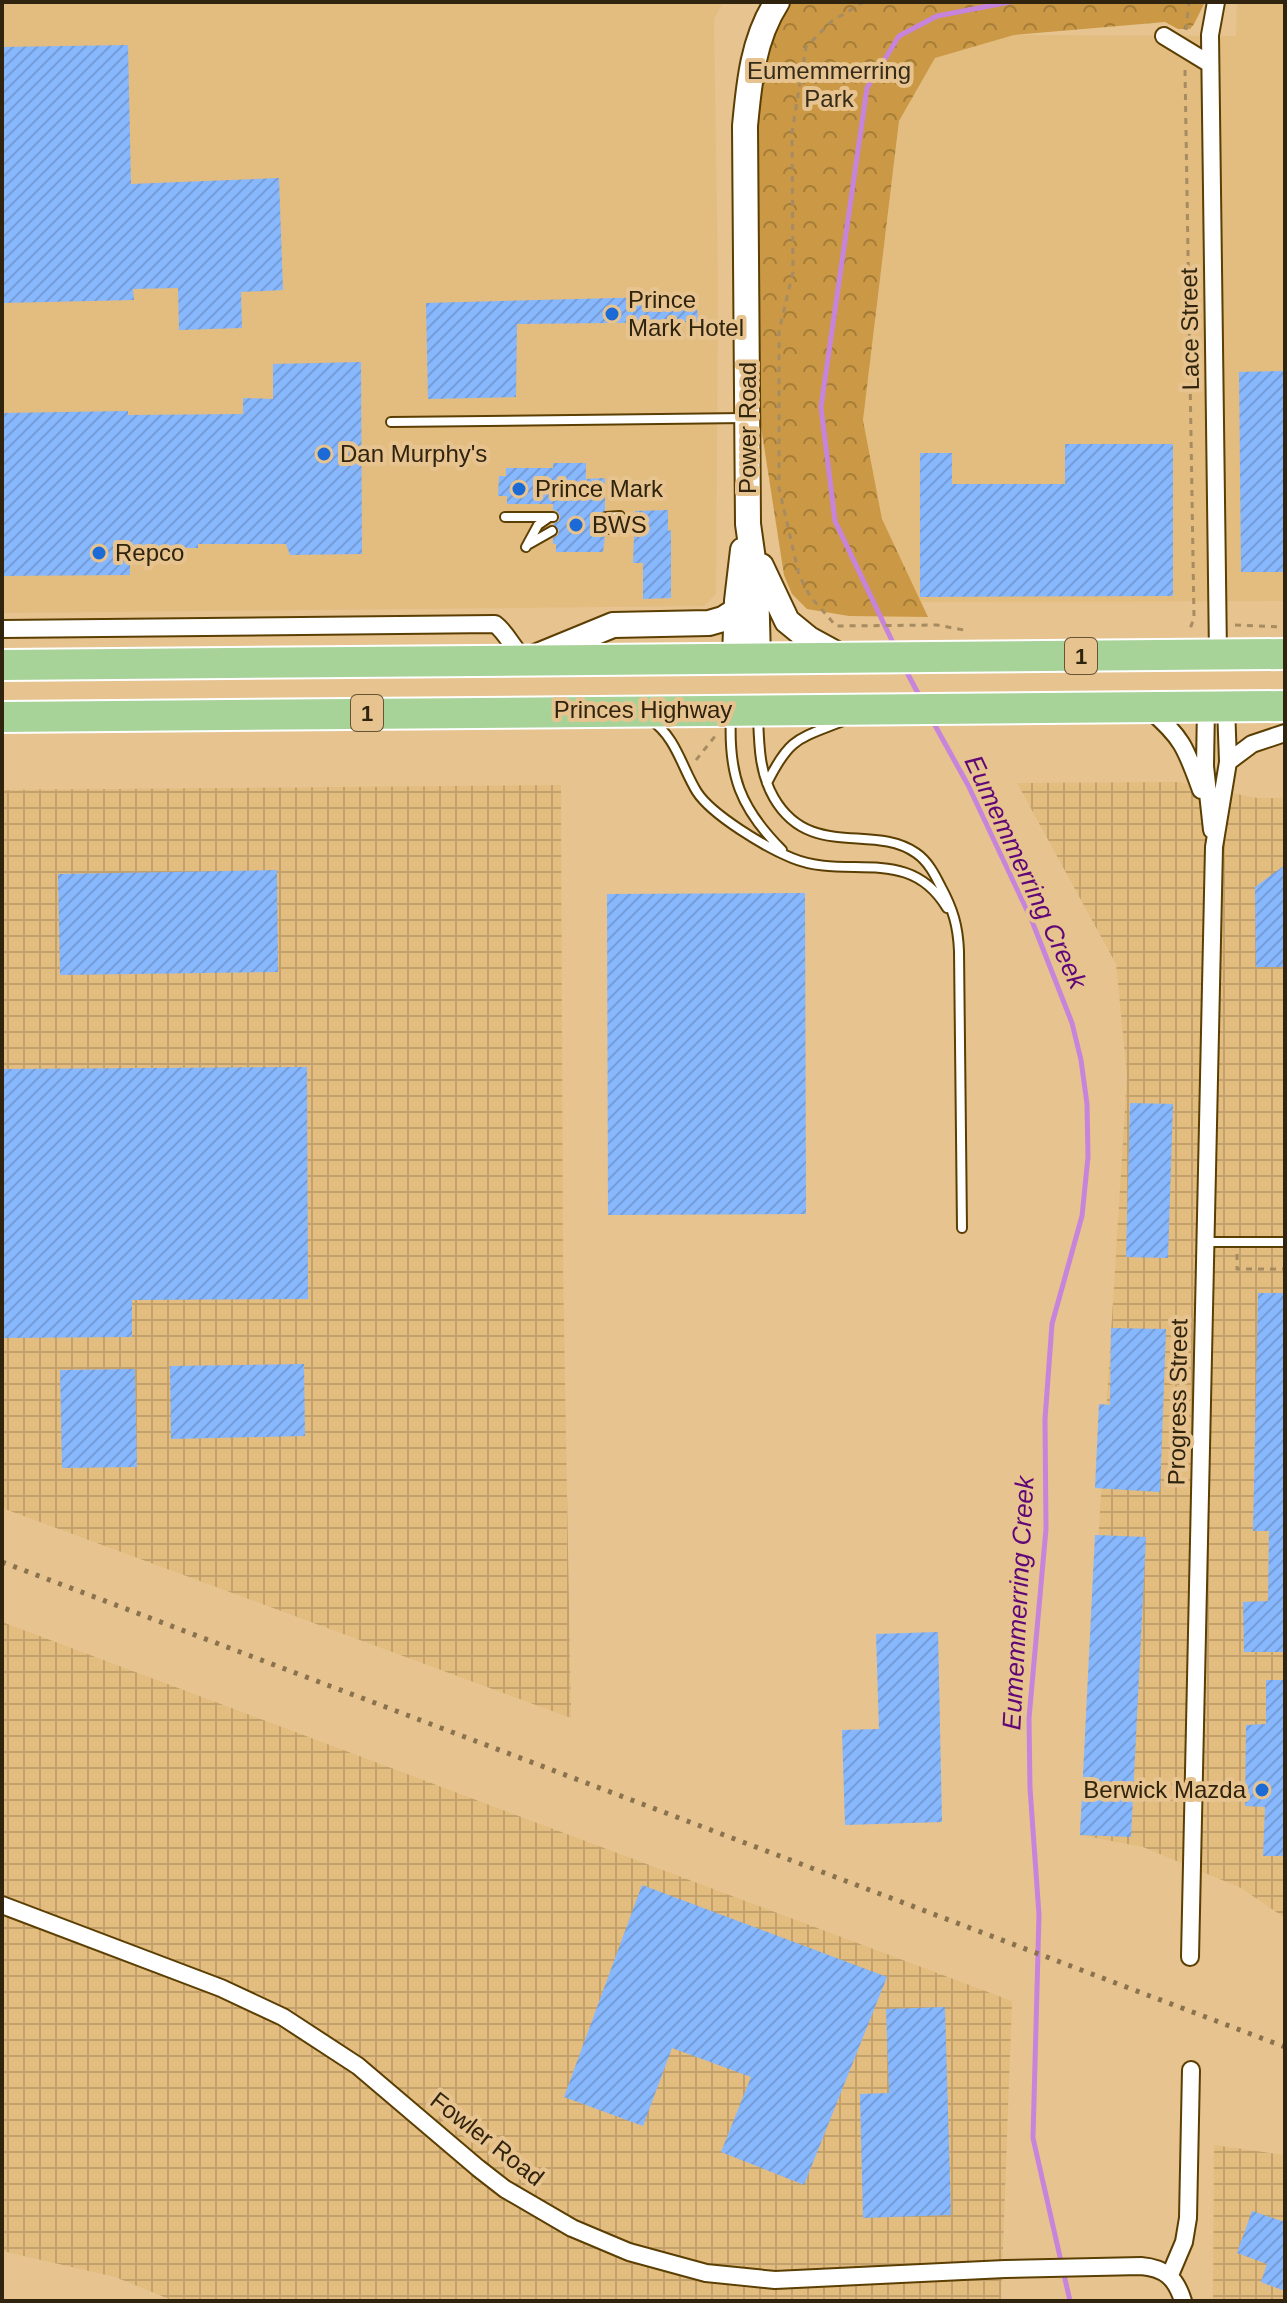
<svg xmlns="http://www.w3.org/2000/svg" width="1287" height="2303" font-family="Arial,sans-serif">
  <defs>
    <pattern id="industrial-grid" width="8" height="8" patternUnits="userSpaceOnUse" patternTransform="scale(2)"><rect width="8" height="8" fill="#e3bc80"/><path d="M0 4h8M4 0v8" fill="none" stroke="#c3a16d"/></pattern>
    <pattern id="forest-crowns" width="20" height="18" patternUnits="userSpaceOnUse" patternTransform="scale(2)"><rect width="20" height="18" fill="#cb9945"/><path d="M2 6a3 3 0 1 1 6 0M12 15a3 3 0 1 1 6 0" fill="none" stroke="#a57d38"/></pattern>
    <pattern id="building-hatch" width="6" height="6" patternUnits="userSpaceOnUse" patternTransform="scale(2)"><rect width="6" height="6" fill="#87b7fd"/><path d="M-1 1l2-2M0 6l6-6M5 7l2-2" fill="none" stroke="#759dd8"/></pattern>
  </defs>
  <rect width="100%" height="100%" fill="#e6c38f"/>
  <path fill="#e3bc80" d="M2,2H723L714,19L718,285L716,594L704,606L2,613Z
    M1237,2H1285V601L921,602L882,519L863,420L899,121L935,58L1014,35L1236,36Z"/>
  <path fill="url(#industrial-grid)" d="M1178,782L1257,798H1285V1918L1241,1888L1143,1847L1080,1835L1127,1075L1116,964L1017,783Z
    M561,785L563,1269L571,1718L2,1508V790Z
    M2,1622L1012,2001L1001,2301H174L115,2277L2,2251Z
    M1214,2145L1285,2155V2301H1213Z"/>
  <path fill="url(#forest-crowns)" d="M777,2H1205L1194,24L1190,29H1178L1165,22L1014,35L935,58L899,121L863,420L882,519L928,617L849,616L807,609L792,594L784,575L748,343L745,125Z"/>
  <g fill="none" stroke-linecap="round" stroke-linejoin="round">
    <path stroke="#c784db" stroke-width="5" d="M895,647L835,521L821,407L867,88L899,36L937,16L1010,2
      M904,667L920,697
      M932,720L968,785L1032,921L1072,1023L1081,1060L1087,1104L1088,1157L1082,1216L1052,1324L1045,1419L1046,1529L1029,1718L1030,1788L1039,1915L1033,2138L1070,2301"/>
  </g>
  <path fill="url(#building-hatch)" d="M128,45L131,184L279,178L283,290L241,292L242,328L179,330L178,288L133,289L134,300L2,303V47Z
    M695,296L699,322L517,324L516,397L428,399L426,303Z
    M361,362L362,554L290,555L286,544H198V548L130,547V575L2,576V413L128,411V415L243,414V398L273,399V364Z
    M1285,371V572H1241L1239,372Z
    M1065,444H1173V596L920,597V453H952V484H1065Z
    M553,463H586V479L605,478V510L599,517L603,523L600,526V532L605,536L603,552H556V544H553V538L558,535L559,530L553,524L559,521L560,516L557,511L553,510V504H507V496H498L499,476H506V468H553Z
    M668,510V531L671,530V598L643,599V563H633L635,511Z
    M1285,865V967H1256L1255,887Z
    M277,870L278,972L60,975L58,874Z
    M805,893L806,1214L608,1215L607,894Z
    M307,1067L308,1299L132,1300V1337L2,1338V1069Z
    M1130,1103L1173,1104L1168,1258L1126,1257Z
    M1258,1293H1285V1652H1244L1243,1602L1268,1601L1269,1531H1253Z
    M1111,1328L1166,1329L1160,1492L1095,1488L1099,1404L1110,1405Z
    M304,1364L305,1436L171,1439L170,1366Z
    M135,1369L137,1467L62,1468L60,1370Z
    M1095,1535L1146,1537L1131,1837L1080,1835Z
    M938,1632L942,1822L845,1825L842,1730L879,1729L876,1634Z
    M1266,1680H1285V1856H1263L1265,1807L1245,1806L1246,1725L1266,1724Z
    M642,1885L887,1977L804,2185L721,2152L751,2077L672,2048L643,2126L564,2097Z
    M945,2007L951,2215L863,2218L860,2094L889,2093L886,2009Z
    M1252,2211L1285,2222V2291L1261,2282L1267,2264L1237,2253Z"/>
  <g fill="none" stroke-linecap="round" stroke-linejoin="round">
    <g stroke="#5b3e02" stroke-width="12">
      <path id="lane" d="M391,422L746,418
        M505,517H553
        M606,517L620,516
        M606,529H620
        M529,544L552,531
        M526,547L538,525L548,518
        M758,715C759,744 759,772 774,798C810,860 873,823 916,853C928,861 935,875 941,887C953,909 958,926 959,951L962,1228
        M731,716C728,775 740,808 782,850
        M651,720C676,737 682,768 697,792C712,815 765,847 792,858C847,881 909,844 947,908
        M767,783C790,737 798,739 843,721
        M1206,1242H1285"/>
    </g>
    <g stroke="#5b3e02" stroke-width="20">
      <path id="street" d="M1216,2L1210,35L1218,655
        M1164,36L1210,64
        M2,629L495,624C507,633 513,649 525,660
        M1206,707L1205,766L1212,830
        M1150,710C1183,738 1186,749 1201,790
        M1228,762L1252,744L1285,733
        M2,1905L221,1988L283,2017L358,2066L478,2168L505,2189L572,2228L629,2252L706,2273L775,2280L1005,2269L1141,2266C1165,2268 1176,2278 1183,2301
        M1190,1957L1214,847L1228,762L1226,706
        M1170,2275L1184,2242L1188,2218L1191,2070"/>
    </g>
    <g stroke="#5b3e02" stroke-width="28">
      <path id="secondary" d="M761,566L787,621L809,639L842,657
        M535,657L613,625L709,623L723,619L737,610
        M735,658L737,601L743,550
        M758,659L756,581L748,524L745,126C749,83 753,39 777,2"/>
    </g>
    <g stroke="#fff" stroke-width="34">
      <path id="highway" d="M2,665L1285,654
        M2,717L1285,706"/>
    </g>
    <path stroke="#a78c62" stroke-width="3" stroke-dasharray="6 6" stroke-linecap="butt" d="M864,2L832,21L806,47L792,132L793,272L779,331V488L799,575L810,596L836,626L937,625L969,631
      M1186,30L1189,2
      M1185,70L1194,618L1190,629
      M1235,625L1285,627
      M696,760L716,735
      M1237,1254V1269H1285"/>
    <use href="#lane" stroke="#fff" stroke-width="8"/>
    <use href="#street" stroke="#fff" stroke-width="16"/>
    <use href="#secondary" stroke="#fff" stroke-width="24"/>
    <use href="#highway" stroke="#a7d399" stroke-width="30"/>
    <path stroke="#89724d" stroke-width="5" stroke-dasharray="4 8" stroke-linecap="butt" d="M2,1562L1285,2047"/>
  </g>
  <g fill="#1b6ad5" stroke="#e6c38f" stroke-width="3">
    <circle cx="612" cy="314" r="8"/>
    <circle cx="324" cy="454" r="8"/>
    <circle cx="519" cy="489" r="8"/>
    <circle cx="576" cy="525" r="8"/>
    <circle cx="99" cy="553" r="8"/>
    <circle cx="1262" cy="1790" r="8"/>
  </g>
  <g text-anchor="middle" stroke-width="8" stroke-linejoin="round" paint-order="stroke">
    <g fill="#e6c38f" stroke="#675435" stroke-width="2">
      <rect x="1065" y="638" width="32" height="36" rx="6"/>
      <rect x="351" y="695" width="32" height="36" rx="6"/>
    </g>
    <g font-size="22" font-weight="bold" fill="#31240e">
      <text x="1081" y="664">1</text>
      <text x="367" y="721">1</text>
    </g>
    <g font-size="24" fill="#372b19" stroke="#e6c38f">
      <text x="829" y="79">Eumemmerring<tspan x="829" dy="28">Park</tspan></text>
    </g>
    <g font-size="24" fill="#31240e" stroke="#e6c38f" text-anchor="start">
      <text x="628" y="308">Prince<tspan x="628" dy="28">Mark Hotel</tspan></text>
      <text x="340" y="462">Dan Murphy's</text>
      <text x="535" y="497">Prince Mark</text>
      <text x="592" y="533">BWS</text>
      <text x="115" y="561">Repco</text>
      <text x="1246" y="1798" text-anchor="end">Berwick Mazda</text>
    </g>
    <g font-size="24" fill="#31240e" stroke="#e6c38f">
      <text transform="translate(1190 329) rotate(-91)" y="8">Lace Street</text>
      <text transform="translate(748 428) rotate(-90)" y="8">Power Road</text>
      <text x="643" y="718">Princes Highway</text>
      <text transform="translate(1178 1402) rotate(-89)" y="8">Progress Street</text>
      <text transform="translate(487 2139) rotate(38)" y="8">Fowler Road</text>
    </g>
    <g font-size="26" font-style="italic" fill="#610677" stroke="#e6c38f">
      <text transform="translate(1026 872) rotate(65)" y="9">Eumemmerring Creek</text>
      <text transform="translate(1018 1603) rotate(-87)" y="9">Eumemmerring Creek</text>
    </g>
  </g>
  <rect width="1287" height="2303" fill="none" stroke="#31240e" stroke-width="8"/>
</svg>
